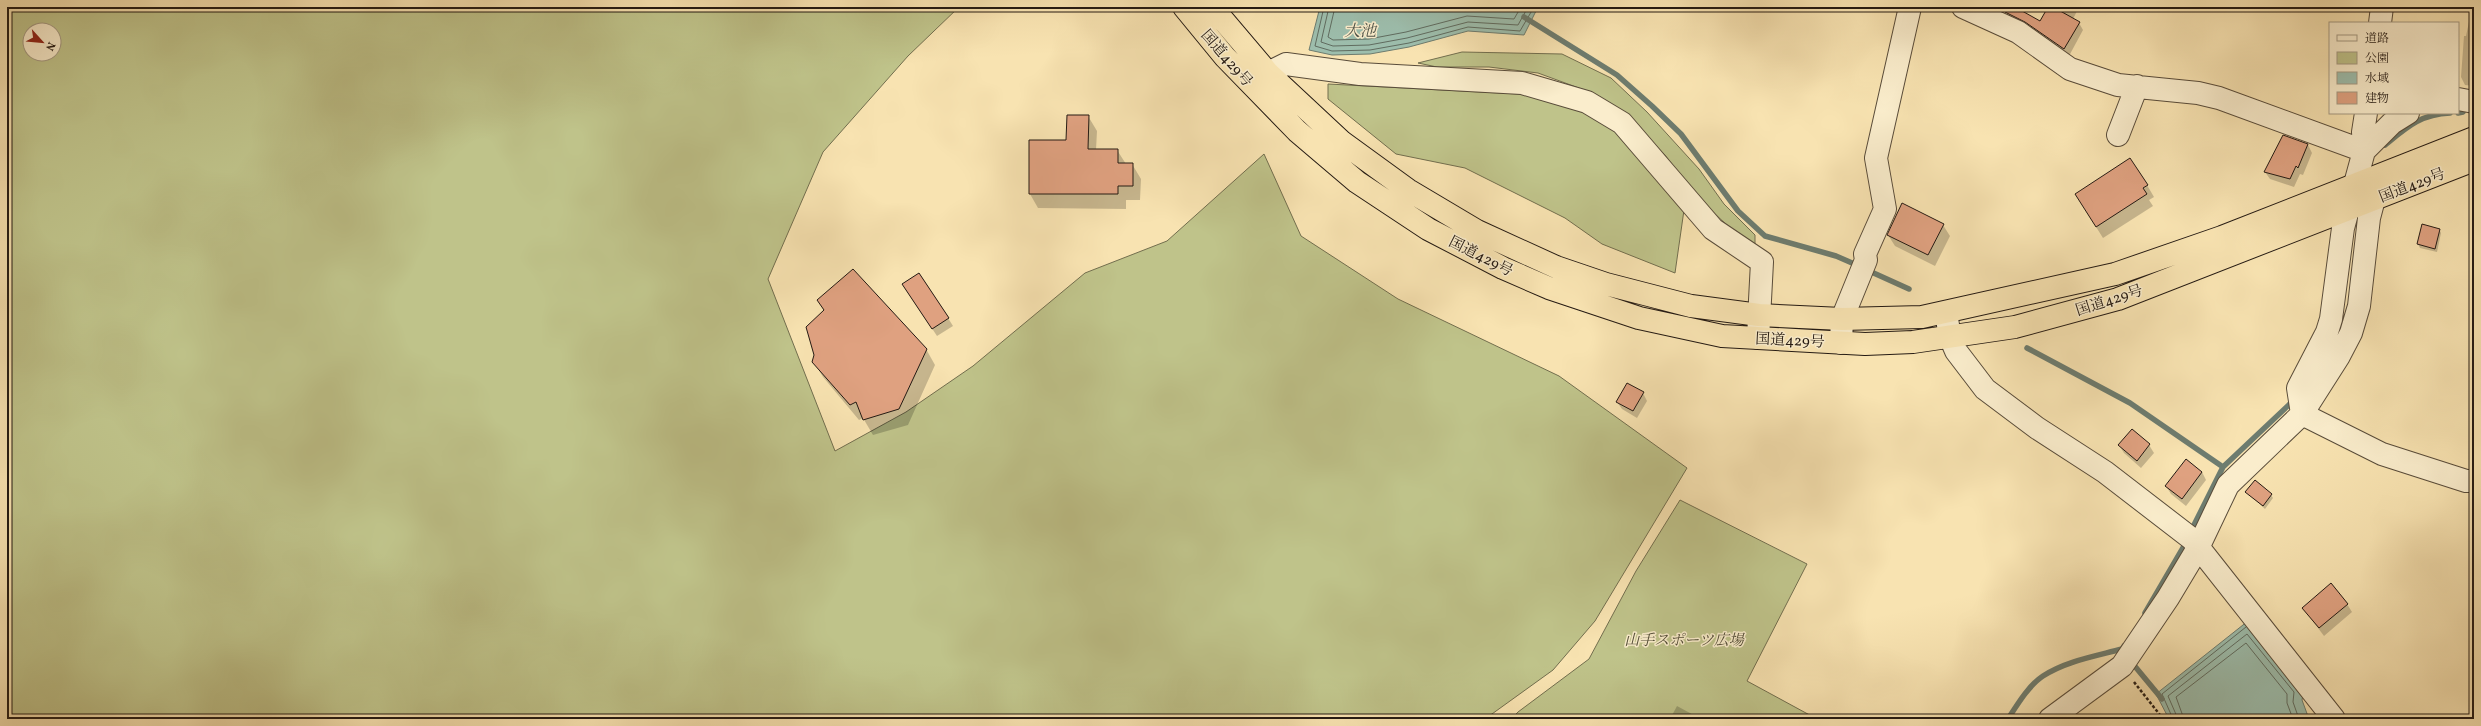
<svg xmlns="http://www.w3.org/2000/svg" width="2481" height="726" font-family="Vollkorn,'Noto Serif JP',serif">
  <rect width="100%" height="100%" fill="#f8e3b1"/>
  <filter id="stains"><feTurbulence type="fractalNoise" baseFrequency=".005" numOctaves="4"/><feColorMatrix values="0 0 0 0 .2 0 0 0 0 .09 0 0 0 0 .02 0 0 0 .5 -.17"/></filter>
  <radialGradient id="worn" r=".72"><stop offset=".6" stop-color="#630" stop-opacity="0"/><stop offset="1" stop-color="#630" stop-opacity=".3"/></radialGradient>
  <path fill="#bfc38a" stroke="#726e4e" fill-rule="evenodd" d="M7,7H959L908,56L823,152L768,279L835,451L906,412L973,366L1085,273L1167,241L1264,154L1301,236L1398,299L1559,376L1687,468L1595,621L1553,670L1485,719H7ZM30,30H54V54H30Z
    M1462,52L1562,54L1611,78L1647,112L1699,169L1724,204L1755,235V244L1750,242L1729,227L1696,196L1665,155L1626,115L1587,91L1538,73L1489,67H1437L1418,63Z
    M1328,84L1538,95L1580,108L1616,131L1684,210L1675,273L1602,244L1565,218L1465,168L1396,154L1328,99Z
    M1680,500L1807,564L1747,681L1817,719H1511L1518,712L1589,659L1636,571Z"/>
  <path fill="#9dbead" stroke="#6d7c6f" d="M1320,7H1538L1524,35L1468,31L1409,47L1370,54L1332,55L1309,50Z
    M2248,621L2304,690L2302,700L2309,719H2169L2156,694Z"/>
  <path fill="#0003" d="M2009,7H2013L2040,22L2049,7H2079L2073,19L2079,23L2083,30L2069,56L2010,20L2006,12Z
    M2470,17H2474V86L2465,85L2461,77L2464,36H2466Z
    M1088,116L1097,131L1096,150H1117L1126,164H1132L1141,179L1140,200H1126V209L1038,208L1030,194L1067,141Z
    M2283,136L2308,145L2312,153L2303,175L2300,174L2294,187L2270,179L2265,172Z
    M2147,185L2154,197L2149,200L2153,206L2103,238L2076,195Z
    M1943,225L1950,236L1935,266L1895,246L1888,235Z
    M2439,229L2441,233L2437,252L2420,248L2418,244Z
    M908,292L948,318L953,326L937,336Z
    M818,300L926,349L935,365L908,425L873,435L863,418L859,420L823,377L814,362L824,311Z
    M1643,393L1647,401L1637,418L1622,409L1617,402Z
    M2132,430L2149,445L2154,453L2141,468L2124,453L2119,445Z
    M2202,472L2206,480L2186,506L2171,494L2166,486Z
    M2247,492L2271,495L2273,498L2265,509Z
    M2347,604L2352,612L2324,636L2303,608Z
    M1677,706L1701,719H1670Z"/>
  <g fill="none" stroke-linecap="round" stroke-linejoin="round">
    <path stroke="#606c60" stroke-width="1" d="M1324,7L1315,46L1332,51L1370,50L1409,43L1468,27L1520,31L1534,7
      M1329,7L1321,42L1333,46L1369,45L1407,38L1468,22L1518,25L1528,7
      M1335,7L1328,37L1333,40L1369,39L1406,32L1467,16L1514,19L1521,7
      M2173,719L2162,694L2246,627
      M2178,719L2168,696L2247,634L2294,692L2293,702L2299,719
      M2184,719L2176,697L2246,643L2287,694V703L2293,719"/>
    <path stroke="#6d7c6f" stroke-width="5.5" d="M1524,17L1617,75L1652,106L1681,134L1738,211L1765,236L1836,256L1859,266
      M2458,113L2463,112
      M2385,145C2407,127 2421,114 2450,113
      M1867,270L1909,289
      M2027,348L2130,403L2223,467L2294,400
      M2191,531L2223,467
      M2145,613L2187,541
      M2133,664L2162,699
      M2008,719C2017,705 2029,685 2043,676C2066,661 2096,656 2122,649L2124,646"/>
  </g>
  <path fill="#dfa180" stroke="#241a13" d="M2007,7H2015L2040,21L2048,7H2053L2080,22L2064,49L2025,22L2005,12Z
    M1067,115H1089L1088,149H1118V163H1133V186H1118V194H1029V140H1066Z
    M2283,135L2308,144L2298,168L2296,166L2290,179L2264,172Z
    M2130,158L2148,185L2143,188L2147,194L2096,227L2075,194Z
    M1902,203L1944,224L1928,255L1887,235Z
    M2422,224L2440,229L2435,249L2417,244Z
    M853,269L927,349L899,409L863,420L856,402L850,405L812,362L814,355L806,327L824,310L817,300Z
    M919,273L949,318L932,329L902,284Z
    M1627,383L1644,392L1633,411L1616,402Z
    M2132,429L2150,444L2137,461L2118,445Z
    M2186,459L2202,472L2182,499L2165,486Z
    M2255,480L2272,494L2263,506L2245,492Z
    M2331,583L2348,604L2319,628L2302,608Z"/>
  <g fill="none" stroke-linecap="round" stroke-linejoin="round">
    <g stroke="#594c3a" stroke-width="24">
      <path id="minor" d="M1963,7L2018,32L2070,69L2118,85L2198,93L2219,98L2364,151L2392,123L2408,113
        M2380,23L2382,7
        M1254,85L1268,73L1286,64L1360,74L1522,83L1587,102L1622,123L1713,229L1762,262L1758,338
        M2458,99L2474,102
        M2366,113L2363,132L2364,151L2343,228L2331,319L2327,332L2298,388L2302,414L2382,454L2466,481H2474
        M2118,135L2137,86
        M1946,313L1950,337L1956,351L1985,389L2037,428L2105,472L2192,539L2334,719
        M1841,343L1842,319L1866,260L1865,254L1885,209L1876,158L1910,7
        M2050,719L2122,666L2168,598L2198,548L2228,485L2302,414L2339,356L2351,333L2359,306L2369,218L2374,199"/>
    </g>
    <g stroke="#241a13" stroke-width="24">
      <path id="highway" d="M1184,7L1225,57L1297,131L1357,182L1428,229L1503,268L1549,288L1639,318L1722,336L1865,344L1913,342L2015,327L2118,299L2474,160
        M1212,7L1268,73L1342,142L1408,190L1477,231L1556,267L1606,284L1691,306L1759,315L1842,319L1922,317L2115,274L2222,237L2474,138"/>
    </g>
    <path stroke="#241a13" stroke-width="2.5" stroke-dasharray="3 2" stroke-linecap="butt" d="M2134,682L2160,715V719"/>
    <use href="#minor" stroke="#faedcc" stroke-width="22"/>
    <use href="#highway" stroke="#f8e3b1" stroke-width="22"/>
  </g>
  <g text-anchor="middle" stroke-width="3" stroke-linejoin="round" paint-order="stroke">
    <g font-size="15" fill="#241a13" stroke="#faedcc">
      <text transform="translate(1227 58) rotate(49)" y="5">国道429号</text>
      <text transform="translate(2412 185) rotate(-21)" y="5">国道429号</text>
      <text transform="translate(1481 256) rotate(27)" y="5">国道429号</text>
      <text transform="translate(2109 300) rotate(-18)" y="5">国道429号</text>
      <text transform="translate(1790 340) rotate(3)" y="5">国道429号</text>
    </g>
    <g font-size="15" font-style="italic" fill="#524d37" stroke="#faedcc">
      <text x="1684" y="645">山手スポーツ広場</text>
    </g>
    <g font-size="16" font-style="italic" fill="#4e5349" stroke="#faedcc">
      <text x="1360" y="36">大池</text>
    </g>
  </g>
  <rect width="2481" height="726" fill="none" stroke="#f8e3b1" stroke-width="24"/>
  <rect x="8" y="8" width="2465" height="710" fill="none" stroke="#241a13" stroke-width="2"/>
  <rect x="12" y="12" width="2457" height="702" fill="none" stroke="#241a13"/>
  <rect x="2329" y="22" width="130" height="92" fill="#faedcc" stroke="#a49982"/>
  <rect x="2337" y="35" width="20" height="6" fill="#faedcc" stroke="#a49982"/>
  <text x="2365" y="42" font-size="12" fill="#241a13">道路</text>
  <rect x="2337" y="52" width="20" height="12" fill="#bfc38a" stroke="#a49982"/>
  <text x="2365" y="62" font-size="12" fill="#241a13">公園</text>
  <rect x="2337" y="72" width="20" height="12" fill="#9dbead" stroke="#a49982"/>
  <text x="2365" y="82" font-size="12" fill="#241a13">水域</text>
  <rect x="2337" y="92" width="20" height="12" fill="#dfa180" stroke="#a49982"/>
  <text x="2365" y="102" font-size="12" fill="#241a13">建物</text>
  <g transform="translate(42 42) rotate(117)"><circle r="19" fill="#faedcc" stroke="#a49982"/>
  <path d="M0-3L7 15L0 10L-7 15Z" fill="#8f2418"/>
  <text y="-6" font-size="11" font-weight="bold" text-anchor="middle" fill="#241a13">N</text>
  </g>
  <rect width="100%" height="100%" filter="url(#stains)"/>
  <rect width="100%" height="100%" fill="url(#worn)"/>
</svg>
